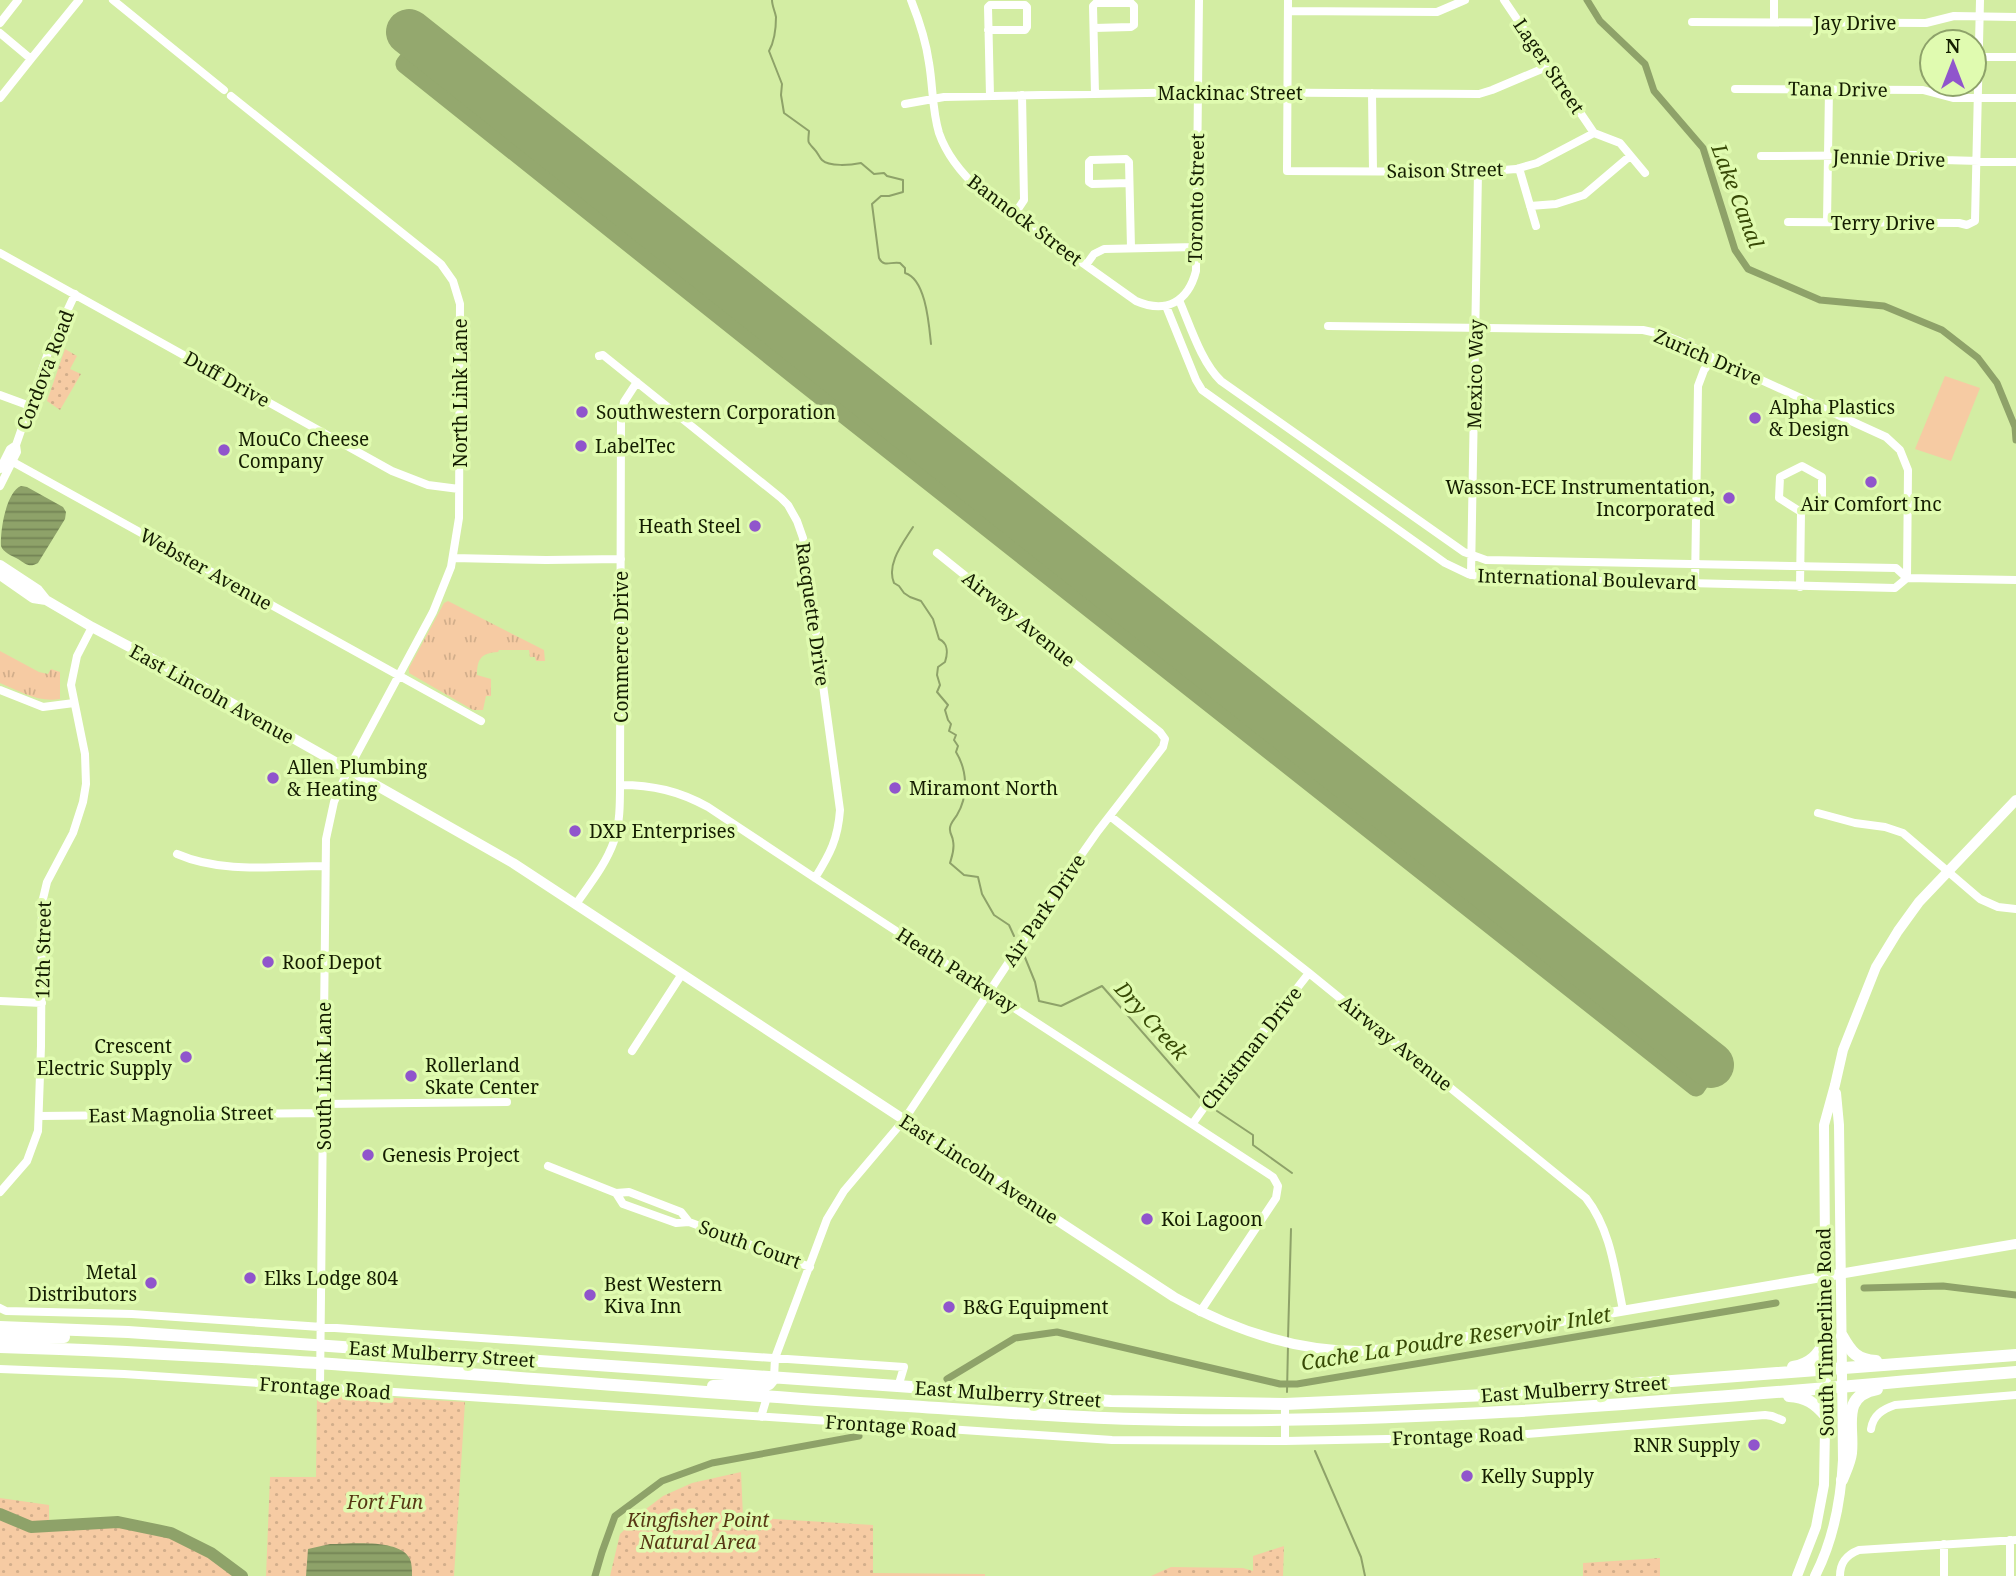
<svg xmlns="http://www.w3.org/2000/svg" width="2016" height="1576" font-family="'Noto Serif',serif">
  <defs>
    <pattern id="grass-tufts" width="24" height="20" patternUnits="userSpaceOnUse" patternTransform="scale(1.75)"><rect width="24" height="20" fill="#f6cba3"/><path d="M3 7l-1-3M5 7V3M7 7l1-3M15 17l-1-3M17 17v-4M19 17l1-3" fill="none" stroke="#d2ae8b"/></pattern>
    <pattern id="park-dots" width="8" height="8" patternUnits="userSpaceOnUse" patternTransform="scale(1.75)"><rect width="8" height="8" fill="#f6cba3"/><path d="M2 2h.1M6 6h.1" fill="none" stroke="#d2ae8b" stroke-width="1.8" stroke-linecap="round"/></pattern>
    <pattern id="water-rules" width="6" height="5" patternUnits="userSpaceOnUse" patternTransform="scale(1.75)"><rect width="6" height="5" fill="#8ea269"/><path d="M0 2.5h6" fill="none" stroke="#738354"/></pattern>
  </defs>
  <rect width="100%" height="100%" fill="#d3eda3"/>
  <path fill="url(#grass-tufts)" d="M448,601L544,650L545,661H536L535,657H530L529,650H499L498,652C482,653 477,658 477,675L491,679V696H486L483,710H473L409,673V668L444,603Z
    M0,651L39,672L48,674L51,669L60,672V699C39,703 19,691 0,683Z"/>
  <path fill="url(#park-dots)" d="M65,349L77,356L70,369L81,374L60,410L47,401Z
    M317,1393L465,1402L454,1576H266L270,1477H316Z
    M741,1472L743,1517L873,1525V1573L985,1574V1576H610L620,1534L646,1509L663,1496L692,1483Z
    M0,1498L49,1505V1526C71,1524 99,1519 120,1522C166,1528 206,1548 242,1576H0Z
    M1284,1546L1283,1576H1151L1171,1567L1243,1568L1253,1571V1556Z
    M1660,1558V1576H1583V1563Z"/>
  <path fill="#f6cba3" d="M1945,376L1980,388L1951,461L1915,449Z"/>
  <path fill="url(#water-rules)" d="M21,486L27,487L63,507L66,512L65,519L38,563C29,568 26,564 18,559C12,556 3,552 1,546C0,531 6,492 21,486Z
    M330,1544C350,1544 400,1538 410,1559C412,1564 412,1571 412,1576H306L308,1549Z"/>
  <g fill="none" stroke-linecap="round" stroke-linejoin="round">
    <path stroke="#8ea269" stroke-width="2" d="M772,0C772,6 775,11 776,17C776,28 774,42 769,51L782,84L781,95L784,113L809,131C808,144 807,141 815,150C818,153 819,157 822,160C829,167 851,165 861,163L874,174L884,173L887,176L903,180V192L889,196H881L872,204L879,258C884,268 891,261 900,263L905,268V273C926,279 929,325 931,344
      M913,527C903,543 886,564 894,583L899,586L904,593L910,597L921,601L933,619L939,639C948,643 948,653 945,662L938,667L937,675L940,685L937,692L948,705L945,710L948,720L951,724L949,731L956,735L954,740L958,746L956,752C967,770 969,795 957,815C954,820 949,824 950,830C950,834 953,837 953,841C955,849 952,856 950,863L964,875L978,877L982,894L994,915L1009,925L1014,936
      M1024,955L1035,982L1039,1001L1061,1006L1102,986L1200,1098
      M1217,1111L1253,1135V1145L1292,1173
      M1288,1339L1291,1229
      M1287,1392L1288,1345
      M1315,1451L1361,1557L1365,1576"/>
    <path stroke="#8ea269" stroke-width="7" d="M1587,0L1600,21L1645,64L1654,91L1703,148L1735,250L1748,269L1820,300L1884,306L1942,330L1978,358L1997,383L2015,427L2016,440
      M1864,1288L1943,1286L2016,1295
      M947,1379L1015,1338L1057,1332L1280,1384H1297L1776,1303
      M595,1576L602,1552L615,1516L662,1481L712,1463L859,1436"/>
    <path stroke="#8ea269" stroke-width="12" d="M0,1514L31,1527L118,1522L171,1533L211,1553L242,1576"/>
    <path stroke="#94a86e" stroke-width="19" d="M422,42L405,64L796,376L1696,1087L1711,1065"/>
    <path stroke="#94a86e" stroke-width="46" d="M409,32L1711,1065"/>
    <path stroke="#fff" stroke-width="8" d="M113,0L224,90
      M911,0C919,20 926,41 929,63C933,86 932,110 939,133C947,156 962,174 980,190L1136,301C1166,314 1188,302 1196,271L1199,0
      M1288,0L1287,171L1478,172L1516,169L1537,163L1594,133
      M1504,0L1594,133
      M1288,11L1437,12L1465,0
      M1692,22L1926,23L1954,16L2016,17
      M1774,22V0
      M0,23L18,0
      M1094,28L1131,27L1134,25V6L1131,3H1096L1093,6L1095,94
      M988,30H1025L1027,27V7L1025,5H990L988,7L990,96
      M0,33L31,59L0,98
      M1980,57H2016
      M31,59L79,0
      M1735,89L1923,90L1953,98H2016
      M1372,93L1373,171
      M231,96L441,264L453,281L460,304L459,518L451,567L433,612L348,770L334,802L326,839L320,1387
      M905,104L944,97L1198,92L1479,94L1492,90L1549,66
      M1594,133L1620,143L1645,173
      M1761,156L1915,155L1943,160L2016,162
      M1519,168L1536,226
      M1129,183L1092,184L1089,182V162L1091,160L1126,159L1129,162L1131,248
      M1530,206L1556,204L1584,195L1630,156
      M1014,215L1024,200L1022,95
      M1788,222L1959,223L1967,225L1975,221L1980,0
      M1827,222L1829,89
      M0,253L392,471L428,485L459,489
      M1086,265L1094,254L1104,249L1196,247
      M1179,300C1190,325 1201,362 1221,381L1464,552L1486,560L1896,568L1907,578L2016,580
      M1166,306L1196,380L1202,390L1445,563L1468,574L1488,578L1895,588L1907,578
      M1328,326L1643,330C1669,335 1690,345 1713,358L1886,437L1900,450L1908,470L1907,578
      M599,356L603,355L781,498L788,505L797,521L803,538L840,810C838,839 830,854 815,878
      M0,395L30,406
      M13,462L481,721
      M0,469L10,449L16,445
      M0,486L17,452L16,445L49,350L75,294
      M453,558L546,560L621,559
      M1471,575L1478,172
      M1695,584L1698,386L1704,370L1713,358
      M1800,587L1801,512L1822,500V477L1802,466L1780,477L1779,498L1801,512
      M0,690L43,707L74,703
      M620,785C653,785 679,791 708,807L815,878L1273,1177L1278,1186L1276,1198L1200,1312
      M1818,813L1855,823L1885,827L1903,833L1980,899L1998,907L2016,909
      M1110,816L1309,973L1586,1198C1611,1230 1615,1272 1623,1310
      M177,854C223,874 276,866 325,866
      M576,904C590,884 606,864 614,841C620,824 620,804 620,785L621,417L624,402L637,382
      M0,1001L42,1003
      M632,1051L682,974
      M323,1104L507,1102
      M39,1116L323,1113
      M1193,1123L1216,1091L1309,973
      M548,1166L616,1193
      M0,1192L27,1161L38,1131L41,1046L42,903L47,882L73,833L83,802L86,784L85,754L71,685L77,656L92,627
      M689,1222L681,1212L629,1192L616,1193L623,1204L676,1223L689,1222L810,1267
      M0,1308L6,1311L132,1314L904,1367L898,1387
      M0,1369L124,1374L320,1387L1112,1440L1285,1441L1489,1437L1765,1415L1772,1416L1782,1420
      M774,1378L775,1358L827,1219L844,1191L904,1120L1058,888L1098,831L1163,747L1165,739L1160,732L937,553
      M1285,1404V1441
      M761,1417L767,1397
      M1871,1429C1873,1415 1883,1409 1895,1405L2016,1395
      M1840,1576C1840,1563 1846,1555 1859,1550L2016,1540
      M1944,1576V1544
      M2010,1576V1540"/>
    <path stroke="#fff" stroke-width="10" d="M0,565L38,590L46,600L92,627L175,671L513,863L1174,1297C1231,1329 1293,1351 1359,1351C1374,1350 1388,1349 1403,1348L2016,1244
      M0,575L33,598L46,600"/>
    <path stroke="#fff" stroke-width="10" d="M1797,1576L1816,1527L1824,1485L1826,1370L1824,1125L1835,1085L1843,1050L1876,967L1898,931L1919,902L2016,800
      M1815,1576C1833,1541 1841,1499 1843,1460L1839,1125L1836,1093"/>
    <path stroke="#fff" stroke-width="12" d="M0,1327L128,1332L1111,1401L1285,1404L1487,1395L2016,1355
      M1842,1336C1851,1352 1857,1360 1876,1361
      M0,1338L64,1337
      M0,1347C298,1356 594,1386 891,1405C972,1410 1053,1417 1135,1419C1429,1427 1723,1396 2016,1372
      M1793,1367C1811,1364 1818,1355 1826,1340
      M713,1386H764L769,1384L774,1378
      M1789,1396C1806,1397 1815,1403 1826,1416
      M1842,1480C1845,1472 1850,1462 1851,1453C1854,1426 1840,1396 1877,1389"/>
  </g>
  <g fill="#9055cc" stroke="#e0fbb0" stroke-width="2.5">
    <circle cx="582" cy="412" r="7"/>
    <circle cx="1755" cy="418" r="7"/>
    <circle cx="581" cy="446" r="7"/>
    <circle cx="224" cy="450" r="7"/>
    <circle cx="1871" cy="482" r="7"/>
    <circle cx="1729" cy="498" r="7"/>
    <circle cx="755" cy="526" r="7"/>
    <circle cx="273" cy="778" r="7"/>
    <circle cx="895" cy="788" r="7"/>
    <circle cx="575" cy="831" r="7"/>
    <circle cx="268" cy="962" r="7"/>
    <circle cx="186" cy="1057" r="7"/>
    <circle cx="411" cy="1076" r="7"/>
    <circle cx="368" cy="1155" r="7"/>
    <circle cx="1147" cy="1219" r="7"/>
    <circle cx="250" cy="1278" r="7"/>
    <circle cx="151" cy="1283" r="7"/>
    <circle cx="590" cy="1295" r="7"/>
    <circle cx="949" cy="1307" r="7"/>
    <circle cx="1754" cy="1445" r="7"/>
    <circle cx="1467" cy="1476" r="7"/>
  </g>
  <g text-anchor="middle" stroke-width="7" stroke-linejoin="round" paint-order="stroke">
    <g font-size="19" fill="#141d01" stroke="#e0fbb0">
      <text x="1855" y="30">Jay Drive</text>
      <text transform="translate(1549 66) rotate(56)" y="7">Lager Street</text>
      <text transform="translate(1838 89) rotate(1)" y="7">Tana Drive</text>
      <text x="1230" y="100">Mackinac Street</text>
      <text transform="translate(1889 158) rotate(2)" y="7">Jennie Drive</text>
      <text transform="translate(1445 170) rotate(-1)" y="7">Saison Street</text>
      <text transform="translate(1196 198) rotate(-89)" y="7">Toronto Street</text>
      <text transform="translate(1025 220) rotate(37)" y="7">Bannock Street</text>
      <text x="1883" y="230">Terry Drive</text>
      <text transform="translate(1708 357) rotate(23)" y="7">Zurich Drive</text>
      <text transform="translate(45 370) rotate(-69)" y="7">Cordova Road</text>
      <text transform="translate(1475 374) rotate(-89)" y="7">Mexico Way</text>
      <text transform="translate(227 379) rotate(29)" y="7">Duff Drive</text>
      <text transform="translate(460 393) rotate(-90)" y="7">North Link Lane</text>
      <text transform="translate(206 569) rotate(29)" y="7">Webster Avenue</text>
      <text transform="translate(1587 579) rotate(2)" y="7">International Boulevard</text>
      <text transform="translate(813 614) rotate(82)" y="7">Racquette Drive</text>
      <text transform="translate(1019 619) rotate(39)" y="7">Airway Avenue</text>
      <text transform="translate(621 647) rotate(-90)" y="7">Commerce Drive</text>
      <text transform="translate(212 694) rotate(29)" y="7">East Lincoln Avenue</text>
      <text transform="translate(1044 910) rotate(-56)" y="7">Air Park Drive</text>
      <text transform="translate(43 950) rotate(-89)" y="7">12th Street</text>
      <text transform="translate(957 970) rotate(33)" y="7">Heath Parkway</text>
      <text transform="translate(1396 1043) rotate(39)" y="7">Airway Avenue</text>
      <text transform="translate(1251 1048) rotate(-52)" y="7">Christman Drive</text>
      <text transform="translate(324 1076) rotate(-90)" y="7">South Link Lane</text>
      <text transform="translate(181 1114) rotate(-1)" y="7">East Magnolia Street</text>
      <text transform="translate(979 1169) rotate(33)" y="7">East Lincoln Avenue</text>
      <text transform="translate(750 1244) rotate(20)" y="7">South Court</text>
      <text transform="translate(1825 1332) rotate(-91)" y="7">South Timberline Road</text>
      <text transform="translate(442 1354) rotate(4)" y="7">East Mulberry Street</text>
      <text transform="translate(325 1388) rotate(4)" y="7">Frontage Road</text>
      <text transform="translate(1574 1389) rotate(-4)" y="7">East Mulberry Street</text>
      <text transform="translate(1008 1394) rotate(4)" y="7">East Mulberry Street</text>
      <text transform="translate(891 1426) rotate(4)" y="7">Frontage Road</text>
      <text transform="translate(1458 1436) rotate(-2)" y="7">Frontage Road</text>
    </g>
    <g font-size="19" fill="#141d01" stroke="#e0fbb0" text-anchor="start">
      <text x="1769" y="414">Alpha Plastics<tspan x="1769" dy="22">&amp; Design</tspan></text>
      <text x="596" y="419">Southwestern Corporation</text>
      <text x="238" y="446">MouCo Cheese<tspan x="238" dy="22">Company</tspan></text>
      <text x="595" y="453">LabelTec</text>
      <text x="1715" y="494" text-anchor="end">Wasson-ECE Instrumentation,<tspan x="1715" dy="22">Incorporated</tspan></text>
      <text x="1871" y="511" text-anchor="middle">Air Comfort Inc</text>
      <text x="741" y="533" text-anchor="end">Heath Steel</text>
      <text x="287" y="774">Allen Plumbing<tspan x="287" dy="22">&amp; Heating</tspan></text>
      <text x="909" y="795">Miramont North</text>
      <text x="589" y="838">DXP Enterprises</text>
      <text x="282" y="969">Roof Depot</text>
      <text x="172" y="1053" text-anchor="end">Crescent<tspan x="172" dy="22">Electric Supply</tspan></text>
      <text x="425" y="1072">Rollerland<tspan x="425" dy="22">Skate Center</tspan></text>
      <text x="382" y="1162">Genesis Project</text>
      <text x="1161" y="1226">Koi Lagoon</text>
      <text x="137" y="1279" text-anchor="end">Metal<tspan x="137" dy="22">Distributors</tspan></text>
      <text x="264" y="1285">Elks Lodge 804</text>
      <text x="604" y="1291">Best Western<tspan x="604" dy="22">Kiva Inn</tspan></text>
      <text x="963" y="1314">B&amp;G Equipment</text>
      <text x="1740" y="1452" text-anchor="end">RNR Supply</text>
      <text x="1481" y="1483">Kelly Supply</text>
    </g>
    <g font-size="19" font-style="italic" fill="#573714" stroke="#e0fbb0">
      <text x="385" y="1509">Fort Fun</text>
      <text x="698" y="1527">Kingfisher Point<tspan x="698" dy="22">Natural Area</tspan></text>
    </g>
    <g font-size="21" font-style="italic" fill="#374905" stroke="#e0fbb0">
      <text transform="translate(1737 196) rotate(69)" y="7">Lake Canal</text>
      <text transform="translate(1151 1021) rotate(48)" y="7">Dry Creek</text>
      <text transform="translate(1456 1339) rotate(-9)" y="7">Cache La Poudre Reservoir Inlet</text>
    </g>
  </g>
  <g transform="translate(1953 63)"><circle r="33" fill="#e0fbb0" stroke="#8ea26a" stroke-width="2"/>
  <path d="M0-5L12 26L0 18L-12 26Z" fill="#9055cc"/>
  <text y="-10" font-size="19" font-weight="bold" text-anchor="middle" fill="#141d01">N</text>
  </g>
</svg>
